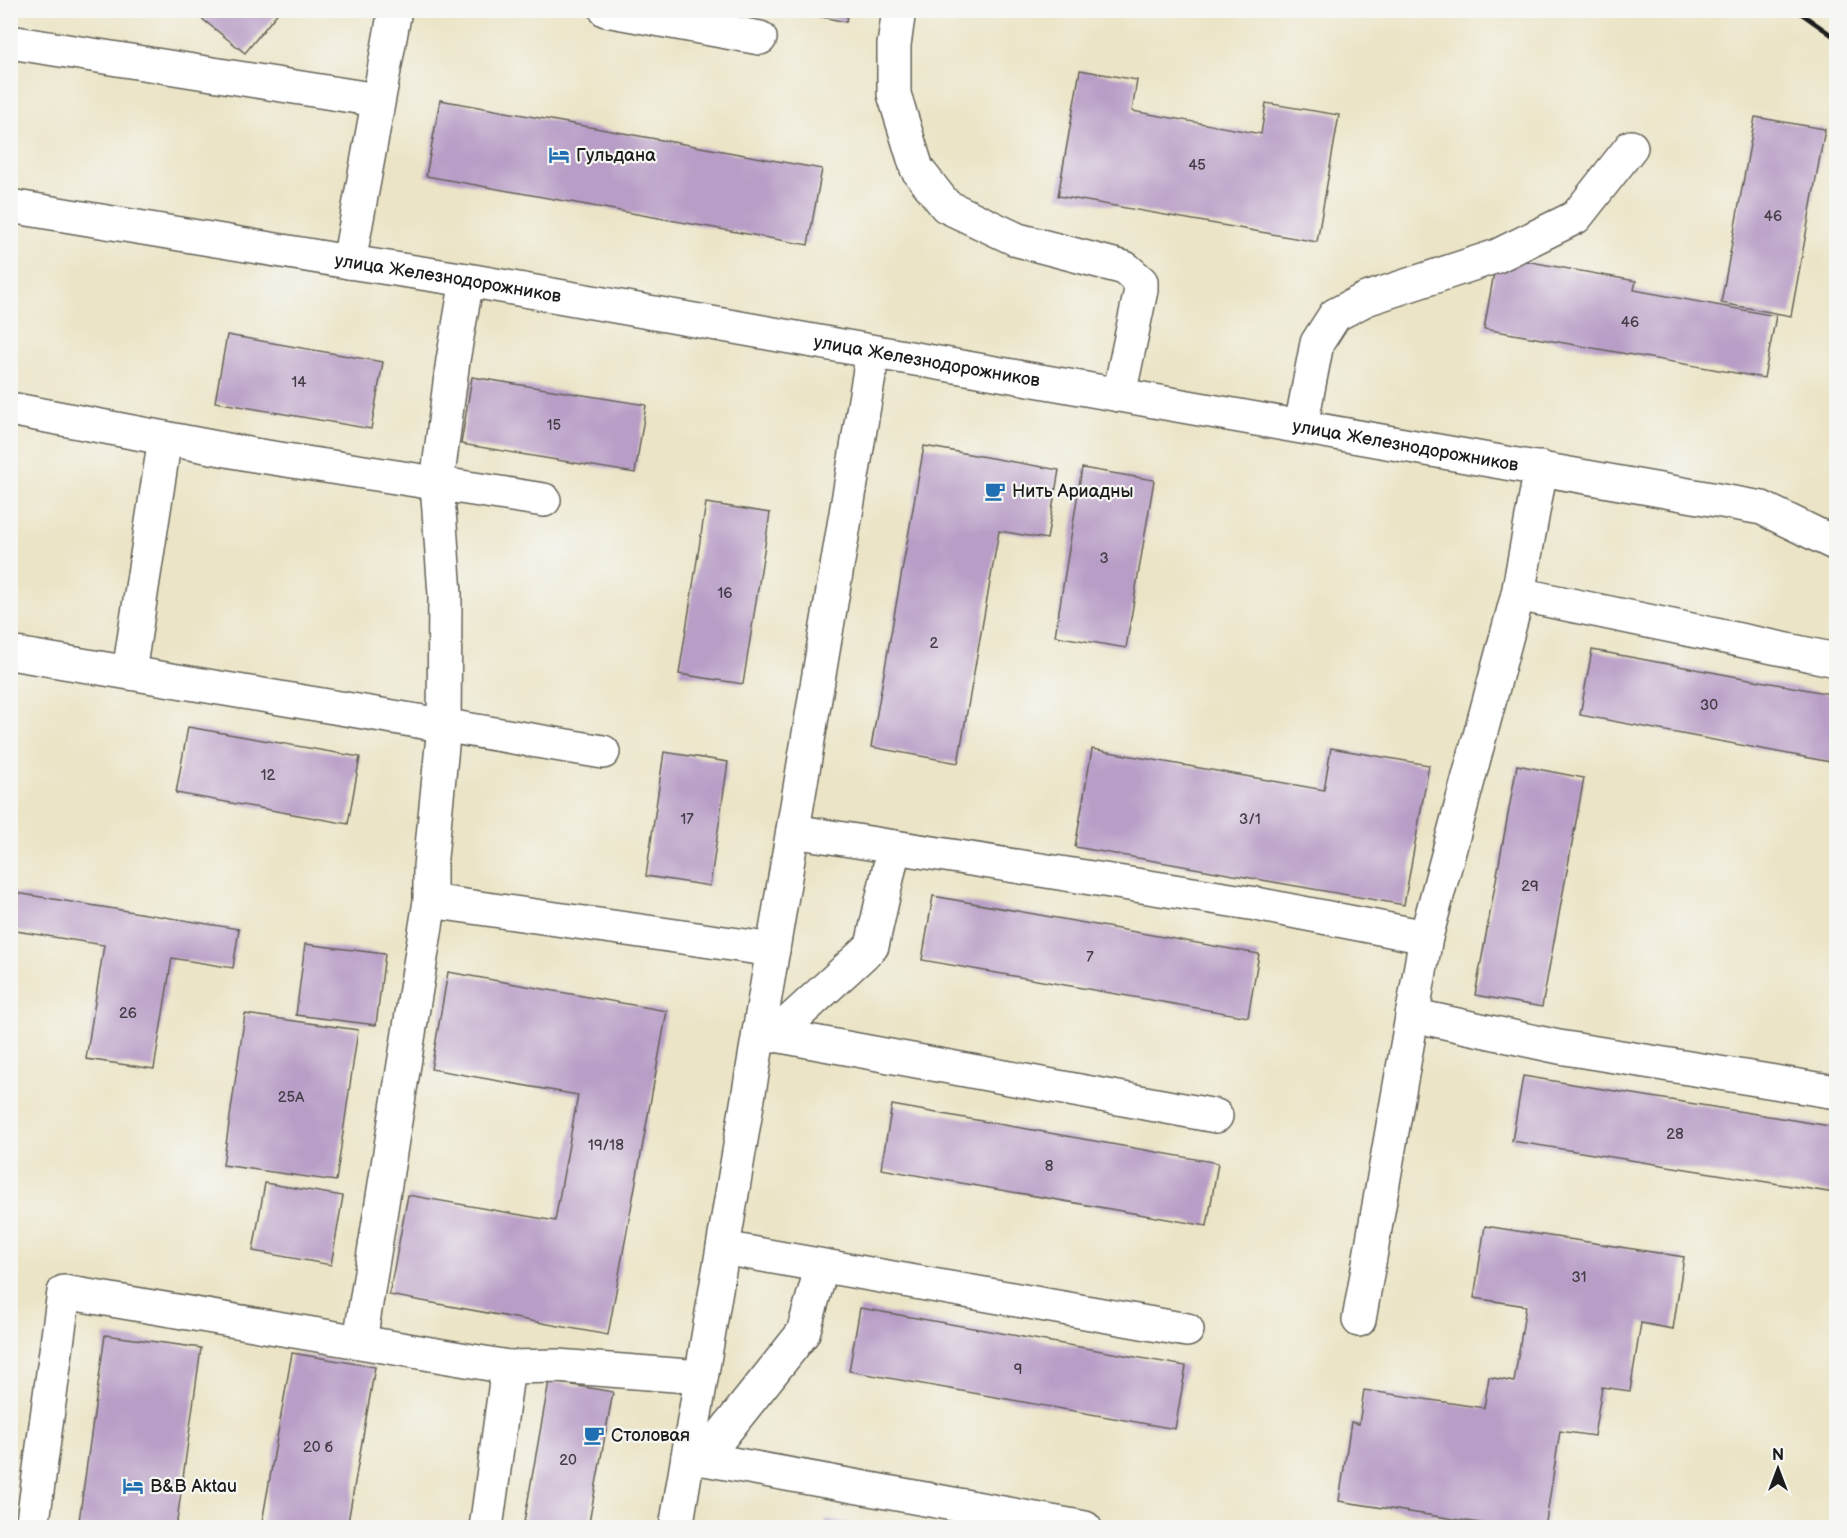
<svg xmlns="http://www.w3.org/2000/svg" width="1847" height="1538" font-family="'Balsamiq Sans',sans-serif">
  <rect width="100%" height="100%" fill="#f6f6f2"/>
  <filter id="ink" filterUnits="userSpaceOnUse"><feTurbulence type="fractalNoise" baseFrequency=".0167" numOctaves="2"/><feDisplacementMap in="SourceGraphic" scale="12" xChannelSelector="R" yChannelSelector="G"/><feConvolveMatrix kernelMatrix="1 2 1 2 8 2 1 2 1" color-interpolation-filters="sRGB"/></filter>
  <filter id="wash" filterUnits="userSpaceOnUse"><feTurbulence type="fractalNoise" baseFrequency=".008" numOctaves="4" result="noise"/><feDisplacementMap in="SourceGraphic" scale="24" xChannelSelector="R" yChannelSelector="G"/><feGaussianBlur stdDeviation="1.35" result="paint"/><feColorMatrix in="noise" values="0 0 0 0 0 0 0 0 0 0 0 0 0 0 0 0 0 1.4 0 .05"/><feComposite in="paint" operator="in"/></filter>
  <g filter="url(#wash)">
    <rect width="100%" height="100%" fill="#ebe4c6"/>
    <g id="blocks">
      <path fill="#b89dc6" d="M191,10H280L245,53Z
        M790,10H848L846,22Z
        M1080,70L1137,80L1132,111L1261,134L1266,103L1339,115L1317,242L1058,196Z
        M440,100L822,169L808,245L426,176Z
        M1755,117L1825,129L1791,316L1721,303Z
        M1497,256L1636,281L1634,290L1776,316L1764,378L1484,329Z
        M227,335L383,362L371,429L215,402Z
        M472,377L646,405L635,473L461,444Z
        M924,446L1059,470L1047,539L999,531L958,763L871,747Z
        M1082,468L1154,480L1126,648L1055,636Z
        M706,503L770,513L743,684L679,674Z
        M1592,650L1836,695V763L1580,715Z
        M188,727L360,757L348,824L176,793Z
        M1331,748L1429,765L1404,905L1075,847L1092,749L1324,790Z
        M664,752L728,762L710,886L646,876Z
        M1517,765L1584,778L1542,1007L1475,995Z
        M10,892L239,929L233,968L172,958L154,1069L86,1059L104,945L10,930Z
        M933,896L1259,954L1248,1017L922,960Z
        M305,944L385,954L376,1025L296,1015Z
        M448,972L667,1011L608,1335L389,1295L408,1195L555,1221L578,1095L431,1069Z
        M245,1014L358,1030L336,1181L223,1165Z
        M1523,1076L1836,1127L1835,1193L1512,1141Z
        M892,1105L1218,1163L1207,1226L881,1169Z
        M265,1183L343,1196L331,1265L253,1251Z
        M1485,1226L1684,1257L1673,1329L1641,1323L1630,1391L1602,1387L1594,1436L1560,1431L1545,1528H1512L1339,1501L1351,1422L1359,1424L1364,1390L1484,1408L1489,1377L1514,1382L1526,1306L1474,1298Z
        M10,1303H16L12,1330H10Z
        M860,1308L1186,1366L1175,1429L849,1371Z
        M105,1335L201,1348L176,1528H78Z
        M292,1353L375,1367L347,1528H261Z
        M549,1381L613,1392L588,1528H523Z
        M826,1519L867,1526V1528H824Z"/>
    </g>
  </g>
  <g filter="url(#ink)">
    <use href="#blocks" fill-opacity="0" stroke="#646258" stroke-width="1.5"/>
    <g fill="none" stroke-linecap="round" stroke-linejoin="round">
      <g stroke="#646258" stroke-width="36">
        <g id="minor">
          <path d="M606,10L760,38"/>
          <path d="M899,10L894,45V94L917,169L946,206L1018,240L1125,268L1141,282V290L1119,395"/>
          <path d="M10,42L377,100"/>
          <path id="s1" d="M10,206L349,262L467,280L1762,508L1836,544"/>
          <path d="M349,262L395,10"/>
          <path d="M10,409L254,455L544,500"/>
          <path d="M1301,426L1317,343L1335,315L1366,299L1497,256L1576,217L1631,147"/>
          <path d="M1518,594L1836,660"/>
          <path d="M10,653L603,752"/>
          <path d="M129,672L165,438"/>
          <path d="M793,831L1256,904L1426,937L1518,594L1541,468"/>
          <path d="M430,901L773,950"/>
          <path d="M1412,1015L1559,1047L1836,1092"/>
          <path d="M759,1032L1216,1116"/>
          <path d="M774,1036L872,946L894,847"/>
          <path d="M723,1248L1187,1330"/>
          <path d="M1359,1320L1426,937"/>
          <path d="M360,1341L430,901V867L444,726L445,594L437,483L453,360L467,280"/>
          <path d="M688,1456L1085,1528"/>
          <path d="M703,1459L803,1333L822,1266"/>
          <path d="M32,1528L64,1292L508,1367"/>
          <path d="M486,1528L508,1367L557,1366L701,1377"/>
          <path d="M676,1528L873,352"/>
        </g>
      </g>
      <use href="#minor" stroke="#fff" stroke-width="33"/>
      <path stroke="#1c1c1c" stroke-width="4.5" d="M1796,10L1836,38"/>
    </g>
  </g>
  <defs>
    <g id="hotel-bare" transform="scale(1.62)"><path d="M-6-4.5h1.5V1H6V5H4.5V3h-9V5H-6ZM-4 0a1.8 1.8 0 1 1 3.6 0ZM.5 0V-2.5h3Q6-2.5 6 0Z" fill="#1f6fb2" stroke="#f6f6f2" stroke-width="2.5" paint-order="stroke"/></g>
    <g id="cafe-bare" transform="scale(1.62)"><path d="M-5.5-4.5H6V0H3Q3 3.5 0 3.5H-2.5Q-5.5 3.5-5.5 0ZM3-3.2v2h1.7v-2ZM-6 4.5H4V6H-6Z" fill="#1f6fb2" stroke="#f6f6f2" stroke-width="2.5" paint-order="stroke"/></g>
  </defs>
  <g fill-rule="evenodd">
    <use href="#hotel-bare" x="559" y="155"/>
    <use href="#cafe-bare" x="995" y="491"/>
    <use href="#cafe-bare" x="594" y="1435"/>
    <use href="#hotel-bare" x="133" y="1486"/>
  </g>
  <g text-anchor="middle" stroke-width="4.5" stroke-linejoin="round" paint-order="stroke">
    <g font-size="15" fill="#433c46">
      <text x="1197" y="170">45</text>
      <text x="1773" y="221">46</text>
      <text x="1630" y="327">46</text>
      <text x="299" y="387">14</text>
      <text x="554" y="430">15</text>
      <text x="1104" y="563">3</text>
      <text x="725" y="598">16</text>
      <text x="934" y="648">2</text>
      <text x="1709" y="710">30</text>
      <text x="268" y="780">12</text>
      <text x="687" y="824">17</text>
      <text x="1250" y="824">3/1</text>
      <text x="1530" y="891">29</text>
      <text x="1090" y="962">7</text>
      <text x="128" y="1018">26</text>
      <text x="291" y="1102">25А</text>
      <text x="1675" y="1139">28</text>
      <text x="606" y="1150">19/18</text>
      <text x="1049" y="1171">8</text>
      <text x="1579" y="1282">31</text>
      <text x="1018" y="1374">9</text>
      <text x="318" y="1452">20 б</text>
      <text x="568" y="1465">20</text>
    </g>
    <g font-size="18" fill="#1c1c1c" stroke="#f6f6f2" text-anchor="start">
      <text x="576" y="161">Гульдана</text>
      <text x="1012" y="497">Нить Ариадны</text>
      <text x="611" y="1441">Столовая</text>
      <text x="150" y="1492">B&amp;B Aktau</text>
    </g>
    <g font-size="18" fill="#1c1c1c" stroke="#f6f6f2">
      <text dy="6" stroke="none"><textPath href="#s1" startOffset="444">улица Железнодорожников</textPath></text>
      <text dy="6" stroke="none"><textPath href="#s1" startOffset="930">улица Железнодорожников</textPath></text>
      <text dy="6" stroke="none"><textPath href="#s1" startOffset="1416">улица Железнодорожников</textPath></text>
    </g>
  </g>
  <rect width="1847" height="1538" fill="none" stroke="#f6f6f2" stroke-width="36"/>
  <g transform="translate(1778 1469)" stroke="#f6f6f2" stroke-width="4.5" paint-order="stroke">
  <path d="M0-4.5L10 22L0 15L-10 22Z" fill="#1c1c1c"/>
  <text y="-9" font-size="16" font-weight="bold" text-anchor="middle" fill="#1c1c1c">N</text>
  </g>
</svg>
